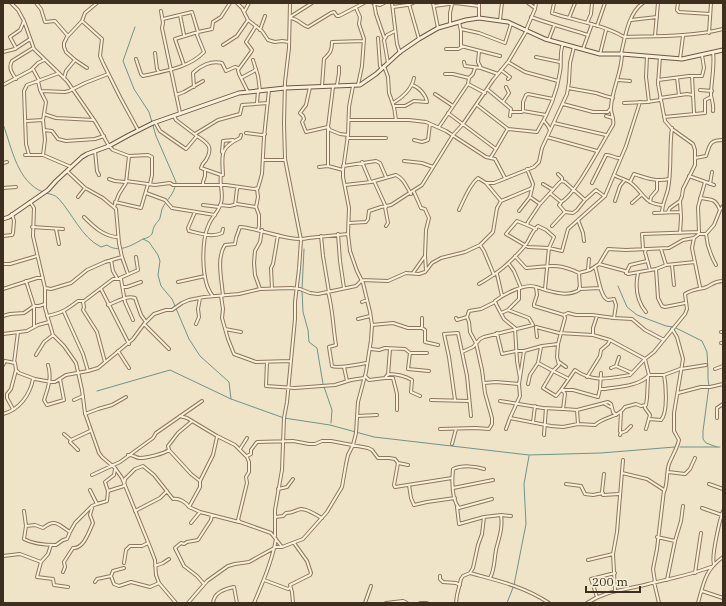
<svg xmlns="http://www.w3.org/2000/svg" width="726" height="606" font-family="'IBM Plex Serif',serif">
  <rect width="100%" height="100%" fill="#f0e4c8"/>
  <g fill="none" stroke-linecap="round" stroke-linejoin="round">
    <path stroke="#6f938a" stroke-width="1" d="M3,124C12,148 17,182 43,192
      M46,193C50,194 55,195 58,198C73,214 81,237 101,247L107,245C118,253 131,246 141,240C145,238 149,238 152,234C153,231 153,228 155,225C156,223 159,221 160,218C161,215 161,212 162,209C167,198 174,196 176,182L156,136L149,112L134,89L123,61L135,27
      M143,239L149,242L158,255L160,261L158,275L161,286L172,299L189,339L200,356L229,382L231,399
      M304,249L302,290L303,312L308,330L309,342L317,348L323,384L332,410L331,423
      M618,286L627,307L637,315L666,326L674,327L702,341L707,352L708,370V379L709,386L703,431V439L706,443L717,447
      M97,391L170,370L231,399L284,418L330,425L374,437L529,455L601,453L675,447
      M680,447H720
      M507,603L514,585L526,524L524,484L529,456"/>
    <g stroke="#8d765c" stroke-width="4">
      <path id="street" d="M11,3L18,10L24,21L34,49L67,81L96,123L109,146L113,150L129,156L126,183L119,194L114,207
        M36,3L41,9L45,22L55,21L68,36
        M237,3L242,8L248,20L262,31L268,40L275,42L282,41L289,42
        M373,3L380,5L384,3
        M374,3L376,14L384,37
        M392,3L397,44L400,53
        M433,3L438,28
        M479,3V18
        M528,3L535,8
        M554,3L552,13C575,21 602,24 624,37C658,36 691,37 723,29
        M678,3L677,10L679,12L710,14
        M409,4L419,39
        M434,6L456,3L479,6
        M393,7L407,5L413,3
        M356,8L360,17L359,24L364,39L362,66L358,85
        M161,11L163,23L162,28L180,113
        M244,12L249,3
        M180,15L184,35
        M290,17L312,3
        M531,17C550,24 569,29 588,35
        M290,18C299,19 301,25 308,27L331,13L334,12L337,16H339L364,3
        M569,18L575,3
        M163,19L192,12L198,32L175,39L184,65
        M500,20L502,3
        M631,20L657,17
        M82,21L102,39L100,56L103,63L120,97L138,130
        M459,22L461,31V46L500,56
        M587,23L591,14L592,3
        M450,25V13L452,4
        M597,26L605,3
        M461,29L479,33L505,43L511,24
        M260,30L265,16
        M526,30L535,9L536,3
        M709,33L711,3
        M655,36L658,3
        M378,38L380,66L382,69
        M549,39L554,26
        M223,45L237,36L248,20
        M16,48L10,37L20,30L24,21
        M446,49H458L462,47
        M583,49L592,24
        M479,51L478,62L481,68
        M3,52L15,49L30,39
        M713,52C715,67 711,81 711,95C712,101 714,106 713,111
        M155,53L157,69L159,72
        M600,54L606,30
        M621,54C625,38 628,13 643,3
        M647,56L646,77L649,102
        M536,57L560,62
        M660,57L658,84L665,121L672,129L693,144L695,150V165L683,189L682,196L680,201L681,218L680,233
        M136,59L141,74L143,76C164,71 189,68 204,52L197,35L198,32L212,29L213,22L221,17L230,3
        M680,59L683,36
        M75,60L87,68
        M253,60L258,76L260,91
        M464,62L465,66L481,68L498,74
        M508,62L525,72L558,81
        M388,63L384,40L387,35L395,31
        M384,66L388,77L389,93L394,107L396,120
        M475,68L473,74L469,78L468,84L485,93
        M33,69L39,80
        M501,70L510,77L508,79
        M445,74H453L469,78
        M692,76L694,113
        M64,78L66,71L75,60L66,52L64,47V43L67,37L82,21L85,13L97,3
        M241,78L254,71L256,69
        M677,78L679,95
        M16,79C12,73 8,68 12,61L33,48
        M618,80L630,81
        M658,80L689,76H702L704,68L702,55
        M38,81L40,90L46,102L43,120L45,140L43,155
        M3,85L31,70L38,63L44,60
        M337,85L339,73V67
        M322,86L324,59C330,53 332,51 332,42L364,41
        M194,87L193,73C200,66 211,60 222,63L226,71L235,67L238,68
        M310,87L306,105L300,113L303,116L304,119L302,122L306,132L328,127L330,130L340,134L348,135
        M333,87L328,127V166L343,170
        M568,88L596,93L605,96L613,98
        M487,89L511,109L510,116
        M700,90L712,91
        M41,91L65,92L69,91L85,83L108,74
        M248,92L239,74L238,70L251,52L252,50L246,42L256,26
        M435,94L453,106
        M176,95L184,92L203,81
        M660,98L687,94L693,95
        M503,102L509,93L506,87
        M257,103L258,91
        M393,103C402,98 412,89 414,78
        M624,103L647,102L660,100
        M563,104L593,112H608L610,109
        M477,105L508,129L537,132C548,114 557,93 560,72C562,63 559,53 563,44
        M394,106H405L414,101L427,102C426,95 419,87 412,85
        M512,112H522
        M448,113L496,149L507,130
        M44,114L56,118L94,120
        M546,115L523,111V102L526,95L528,94L553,99
        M606,116L613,118
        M664,117L705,113V100L711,97
        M349,120H409L426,122L446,131L486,157L495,159L505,178
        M27,121L43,120
        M544,121L548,126L550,130
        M155,122L160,131L186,149L197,136L176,120L174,116
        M554,123L606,135
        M439,127L468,84
        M44,130L52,131L58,139L66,141L95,139L104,136
        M246,133L262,135L265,134
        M195,134L218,120L240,114L242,105L268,103
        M197,136C207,143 214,146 206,160C203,163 202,164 201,168L221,175
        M547,137L597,151
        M347,138H386
        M414,140L422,142L428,140L430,124
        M95,151L97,171L99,175
        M222,152L223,141L233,140
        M25,155H43L71,167
        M29,155L26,144L24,91L27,85L59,73
        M129,156L148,155L152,157V175L150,184
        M491,157L496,149
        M695,158L706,156C710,145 709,140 723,140
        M263,160H285
        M404,161L422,163L433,167
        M362,162L370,181
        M3,163L7,162
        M343,166L376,161L380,163L386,177
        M319,167L328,166
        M527,169L533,184L530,197L540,204
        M67,171L85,188
        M558,174L562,178V181
        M614,175C619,178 627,180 631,183C643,192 644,204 662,205
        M689,176L714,185
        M109,179L115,181L125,182
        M126,181L155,185L170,183L173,185H226L254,189L258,188L262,174L264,137L269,90
        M374,181L386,207
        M630,182L634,174C646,178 656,182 669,179
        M592,183L606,155C611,154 615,159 620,158
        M543,184L553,190
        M710,184L712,172
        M203,185V182L205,176V171
        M345,185L371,182L396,175C404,179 406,186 411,194
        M3,188L16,187
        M257,189L258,197L256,207L259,215V226L258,230
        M414,192L421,208L425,209L429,218L426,230L425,256
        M146,193L165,200L172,208L215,215
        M550,193L561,202C575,196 603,141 613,125C615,118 610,113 611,107C612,89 622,72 622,54
        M700,198C712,200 715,198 720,210
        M501,201L486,183H494L534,167L539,162L542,148L567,94L569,82L570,63L574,47
        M615,201L620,186L624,181
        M30,202L34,208L33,236L45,288V308L53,335L64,346L76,363L82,390L85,413L99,453L102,457L115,468L122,478L150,547L155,560L156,575L159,583L176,603
        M115,202L141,208L148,184
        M650,202L651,197L657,190V180
        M561,203L559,205L565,212L573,213L577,210L585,200
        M632,203L641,195
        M203,205L219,207
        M220,205L230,206L237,204L256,207
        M235,205L237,189L238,187
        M385,207L388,223L386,226
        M459,210C464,200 469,185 478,178L486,183
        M519,211L530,197
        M195,212L188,228L189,231C199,233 212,238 222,233L223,229
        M668,212L670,208L680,201
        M654,213L680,212
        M662,213C662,204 666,198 668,189C672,169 669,148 672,128
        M84,217C93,226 104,237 118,237
        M578,220L583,233L584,241
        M349,223L366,222L368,219L369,211L381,207L391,205L422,185L453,135L463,124L493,80L508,62L527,30
        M527,225L517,221L506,234L528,247L549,248L545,289
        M552,226L565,212
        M32,227L63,229
        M56,229L59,244
        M536,229L527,225L528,222L540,204L560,182L562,181L565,182L585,200L596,190L604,196
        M699,232L698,207L705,182
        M338,234L340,261L344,288
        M706,234C707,245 711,256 716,265
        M3,236L12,235L13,233L14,221L12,214
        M321,236L323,256L329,292
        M694,238L692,248L700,287
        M480,245L484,251L494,275
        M643,249L642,234L699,232
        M661,249L666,265
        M646,250L645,252L650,270
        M515,256L526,268C549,267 556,262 579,273L590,270L599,264L625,271L628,274L656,269L666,265L695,262
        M122,257L128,274
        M111,260L113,271L117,278
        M3,264H10L37,256
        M509,264L514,271L521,288
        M599,264L608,249L626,250L669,248L683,240L694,238L699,234H706L714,225L720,210L723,206
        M672,265L674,285
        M595,267C598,274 600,298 608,300C610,300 612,299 614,299L616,305L614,318
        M656,269L658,298L662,306L665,307L685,303
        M588,270L589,259
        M413,273L425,256L426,270
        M579,273L580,289L600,288
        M626,273L630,265L647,261
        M638,273C635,287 636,300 646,312
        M497,274L502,296
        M120,278L138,270L136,257
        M26,281L34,306V327
        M178,282L205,276
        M479,284C498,273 509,264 524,247C530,240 531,232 538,226L546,230L554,237L549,248L562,251L568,229L605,196L626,146L640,102
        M123,287H127L141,282
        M536,287C549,291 566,298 579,290V288
        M45,288L51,289L71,283L87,270L105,262L122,257L119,243L116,209L103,198L87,189L85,188L78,197
        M3,289L37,278H43
        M101,289L129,344
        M260,289L255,275L254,263L255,251L260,242L262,230
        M272,289L271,268L273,264L278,235
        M328,292C333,309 333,328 336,345L329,347L332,366C337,369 360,364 367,363
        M212,295C201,281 201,241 209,224C212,217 219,211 221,203C224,195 219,184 221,175H223C222,155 219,148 240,138L241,135
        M221,296L223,309L222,318L228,339L234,354L256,362L291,361
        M223,296C222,281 216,258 225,245L235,244L236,238L240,227C259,228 292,243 308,238L348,234
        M83,302L84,307L83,310L97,332L105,362
        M362,302L367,300
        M108,305C117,302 126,295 135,298L141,315L146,322
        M508,310L529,318L533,325
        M64,312L83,354L88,371
        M501,313L508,310L519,299V289
        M3,316L10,314L24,313L34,306H39L45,304
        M47,316C62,313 66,310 78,301H84L113,279H121L125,302L133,320
        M467,317L469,311L481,309L495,302
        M358,319L370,316
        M144,324L169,349
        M196,324L199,317L198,309L200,298
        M372,325L393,323L408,328H422V318
        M536,327L559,333L593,335L610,340L645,359L649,375
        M422,328L425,330V342L438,345
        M536,328L537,337
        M225,329L241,332
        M721,332H723
        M497,333L502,354L516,351H524L542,346L558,344
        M3,334L27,331L38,325L49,322
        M593,335V328L597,316
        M721,343H723
        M371,349L379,350L385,348L405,349L410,353H427
        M118,351L129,368
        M410,353L408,369L429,371
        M36,355L44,342L53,335
        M619,357L616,366L632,373
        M267,362L266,386L295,388L335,385L351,380L364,378
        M559,362L566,367
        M14,363L18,332
        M538,363L553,371L559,365L557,357L558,344L565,318L564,315
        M3,365L5,361L15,363L16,370L19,373L35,379L51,382H55L66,375L88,371L98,368L133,339L144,324L154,314L166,310H172L182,303L189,300L204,297L239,294L260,289L291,288L300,289L310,293L318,294L356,286L362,280L388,281L406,273L419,274L425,272L432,263L441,258L465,252L480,245L493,232L497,208L501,201L532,188
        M48,365C52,378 48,388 44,400L47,405L64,400L60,379
        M344,367L347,381
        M611,368L616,366
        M681,369L706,365
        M715,369L723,366
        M601,373L600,389H605C618,387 640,386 649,375H664L680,369
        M388,375L390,349
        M365,376L369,380L385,378H393L397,394V410
        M587,377L600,356L601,350L608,344L610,340
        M385,378L388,374C396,374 405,376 412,380L411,392L420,396
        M520,378L517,361L515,328L504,319L496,304L495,301C504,294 525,283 536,287L537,295L534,304V306L564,315L568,313L576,315H592L614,318L632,319L645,330L664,340
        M484,383L496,382L519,384
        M528,384L530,375L538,363L541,347
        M600,389L598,397L573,390H561L575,370C593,383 610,378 630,375L645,359L654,352L685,314L687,309L685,294C691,290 697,289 704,288C711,286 713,281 723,281
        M678,393L701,387H710L723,384
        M74,400L83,396
        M431,400L469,401
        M455,400L449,357L444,334L458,333L462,352
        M500,401L543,408L563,409L565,394L564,392L561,390L556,396L543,388L553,371L567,378
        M605,404L612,408L613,412L616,415
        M645,406V408L650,415L646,429
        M13,409L7,398V394L11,389L16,370
        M564,409L577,410L608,402L611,404L612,408
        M577,410L578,424
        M621,412L620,431L621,433
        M3,414C19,410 30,395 33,379
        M85,414L98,409L112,405L126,397
        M180,416L187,418L217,436L235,445L247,457L249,462V472L246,477L247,483L238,520L240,522L271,533L282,547
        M357,416L377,415
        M471,416L467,376L462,352L473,347L480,339L484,337L533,325
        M510,418L520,396L519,384L524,351
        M717,418V408L723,404
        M649,419L661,420C668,413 666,385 664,375
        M533,422L535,406
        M440,429L476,428L489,429L492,424V418L485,393L482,370L476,343L470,332L469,322L467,317L457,320L456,318
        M506,429L510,418L551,426L563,427L578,424L595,425C604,416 618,418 625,407L636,404L641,406L646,405L647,398L648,377
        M64,434L71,440L90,431
        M544,435L546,408
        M620,435L621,433L626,431L631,426
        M71,440L70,442L78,450
        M452,444L456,429
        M240,449L247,438
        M169,450L168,446L178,433L191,422
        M128,455C133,454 135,458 140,458C147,458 163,454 169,450L191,474L200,481L213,455L217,437
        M247,456L251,454V450L257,442L293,441L309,444H315L322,441H331L368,448L372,450L378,458H389L395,459L398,463L408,465
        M398,463L394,485L395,487L452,478
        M484,469C475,466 462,465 453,469C452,480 451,499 459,508L492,499
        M668,472L685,474L690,469L695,458
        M622,473L647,479L664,490L657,549L653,569L655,582
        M604,474L602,492L603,495L619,494
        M92,475L120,462L153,438L156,433L202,401
        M200,481V487L189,507L200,512L239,522
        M566,484L581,486L585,494L593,495L603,493
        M709,484L723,489
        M409,485L411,498L414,505L427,502L455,498
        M453,488L493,480
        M278,489L287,487L293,479
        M90,490L97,504L107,501L108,491L124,486L125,479L135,469L143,466L154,475L173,499C179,498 186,502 189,507
        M108,491L105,482L114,475L115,469
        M664,492C668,483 666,473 669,464C672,456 677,449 679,440L674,431V413L683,359L677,337L672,329
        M457,507L459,524L484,517
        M702,508L722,515
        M24,511L26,526L35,525L43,528C56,518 58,525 70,532L75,523L92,506L97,504
        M135,511L160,498L167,491
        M275,517L283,516L286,513C294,513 295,510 301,509C308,509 316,515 322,518
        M191,523L200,512
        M26,526L24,539C33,544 46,545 56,545L63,540L67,539L70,532
        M275,536V510L282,470L284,418L287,402L295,319V302L299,269L301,240L285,159L284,123L285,82L289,48L290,3
        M657,537L675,541L681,521L683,506
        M51,545L48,554L41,562L37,577L53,579L54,585L68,587
        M3,556L20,554L41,562
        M588,560L613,554
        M124,563L126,550L130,546H142L148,543
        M714,564C711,557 720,519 723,511
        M155,566L163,563L169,559
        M124,568L113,571L111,576L114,584L119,586L131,582L150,587L159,583
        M63,572L65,567L64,562L73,548C84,549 89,531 93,523L90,515L92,508
        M470,573C499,581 523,586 549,603
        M695,573L701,533
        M440,576V579L443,582L456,583L460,585
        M490,578C495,569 494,560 496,550C499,537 503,529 501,515
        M264,580L288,589L290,588
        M667,580L675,541
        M95,582L97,579L111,576
        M654,582L659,603
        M204,584L197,576L184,566L175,548L181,543L184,544L187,542L198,540L211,520L212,515
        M615,590L613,554L617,532L623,460
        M702,591L723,598
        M597,597L591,579L615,573
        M188,603L207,581L228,566L235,564L249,562L276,547H282L303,539L327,512L342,487L346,464L348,455L353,445L356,433L358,402L366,372L371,340L372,325L370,312L363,283L357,271L350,251L348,234L349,208L343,177V170L348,135L349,107L353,86
        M213,603C214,592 225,589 234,587L237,603
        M254,603C263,582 272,561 276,539
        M293,603L292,592L290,585L310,575L311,573L307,561L294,543
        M365,603L371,586
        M386,603L403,601L407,603
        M420,603H427
        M456,603L457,595L461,579L463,576L470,573L473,568L478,545L482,534L484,517L501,515L511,516
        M587,603C607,590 626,590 648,584C669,579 690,575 711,567
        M698,603C704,582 705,570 723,557"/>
    </g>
    <g stroke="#6f573f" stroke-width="5">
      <path id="secondary" d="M3,219L9,217L48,190L56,181L82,157L87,154L109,146L129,135L153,123L239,93L285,88L360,85L376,74L400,52L419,39L438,28L466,20L479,18L508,22L545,39L600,54H622L682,59L723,50"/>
    </g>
    <use href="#street" stroke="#faf1dc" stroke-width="2"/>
    <use href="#secondary" stroke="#faf1dc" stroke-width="3"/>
  </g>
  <rect width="726" height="606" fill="none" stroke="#3d2e20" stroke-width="8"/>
  <path d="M586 586v6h54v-6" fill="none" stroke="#3d2e20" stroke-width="2"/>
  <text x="592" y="586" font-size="12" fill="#3d2e20" stroke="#f7eed8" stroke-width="3" paint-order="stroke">200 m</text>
</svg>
